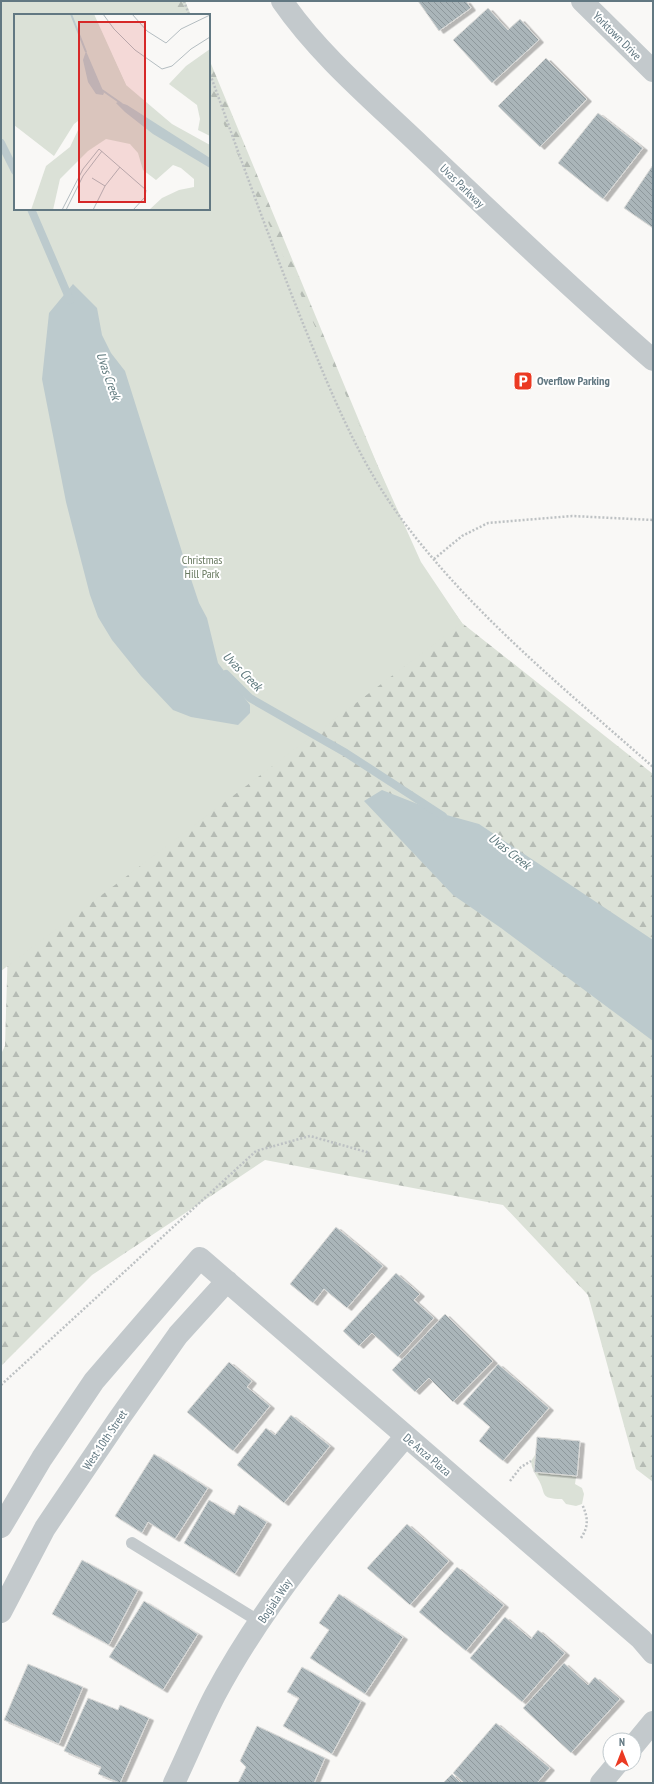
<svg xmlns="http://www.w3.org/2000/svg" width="654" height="1784" font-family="'PT Sans Narrow',sans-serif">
  <defs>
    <pattern id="forest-firs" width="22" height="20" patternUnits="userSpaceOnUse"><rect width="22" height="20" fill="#dbe1d7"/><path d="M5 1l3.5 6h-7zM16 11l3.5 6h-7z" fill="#b5bbb4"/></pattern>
    <pattern id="building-back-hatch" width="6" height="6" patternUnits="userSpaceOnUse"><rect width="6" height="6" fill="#aab5b9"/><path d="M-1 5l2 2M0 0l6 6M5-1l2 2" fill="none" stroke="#8e989c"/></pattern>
    <filter id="shadow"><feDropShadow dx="4.5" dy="2.5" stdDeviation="0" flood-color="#0004"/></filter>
  </defs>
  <rect width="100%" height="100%" fill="#f9f8f6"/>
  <path fill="url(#forest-firs)" d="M1,1H185L191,15H15V209H209V59L418,563L462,623L653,774V1482L636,1469L588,1295L503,1205L265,1160L92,1275L1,1366V1054L5,1046L17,645L1,517Z"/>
  <path fill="#dbe1d7" d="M1,1H168L175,15H15V209H209V91L421,562L462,623L1,971Z
    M560,1438L572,1448L577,1471L575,1484L582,1488L584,1494L582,1504L576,1506L566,1504L562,1499C538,1499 547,1493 538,1479C534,1472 532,1469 531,1461L545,1440Z"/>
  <path fill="#bccacd" d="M73,284L97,308L102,335L111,353L125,371L182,552L199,603L207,618L218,663L250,705V713L238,725L191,717L173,710L141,676L112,640L98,617L90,595L66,502L42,379L49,313Z
    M382,790L443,814L479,824L653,940V1041L501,928L453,895L364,801Z"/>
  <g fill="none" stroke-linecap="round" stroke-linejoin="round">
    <path stroke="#bccacd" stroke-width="8" d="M1,143L15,171
      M31,209L70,300
      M226,674L250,698L346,753L443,816"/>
  </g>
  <path fill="url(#building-back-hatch)" stroke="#dadad8" filter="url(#shadow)" d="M418,1H466L471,8L439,31Z
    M488,8L508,30L520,19L539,40L492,83L453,40Z
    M546,58L587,99L540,147L498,106Z
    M598,113L643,148L603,199L558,163Z
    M653,165V228L624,208Z
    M336,1227L383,1266L347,1308L324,1289L313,1303L290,1284Z
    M396,1273L420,1294L414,1300L434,1318L398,1357L372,1333L359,1346L343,1331Z
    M445,1314L493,1361L453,1402L429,1378L415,1392L392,1370Z
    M229,1362L252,1381L247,1387L270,1406L233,1451L187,1412Z
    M498,1364L549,1408L503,1461L479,1441L490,1427L463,1404Z
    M291,1415L330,1446L284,1503L237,1465L266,1428L275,1435Z
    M537,1437L580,1441L577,1476L534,1472Z
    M154,1454L208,1488L175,1539L148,1522L142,1533L115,1516Z
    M209,1500L234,1515L239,1505L267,1522L235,1574L184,1543Z
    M407,1524L449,1561L410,1605L367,1568Z
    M82,1560L138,1590L109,1645L52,1614Z
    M457,1567L504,1605L466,1651L419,1612Z
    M339,1594L403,1637L365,1694L310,1658L329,1630L319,1623Z
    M144,1601L198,1634L163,1690L109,1657Z
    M505,1617L531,1639L538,1630L565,1653L522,1702L470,1658Z
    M564,1663L588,1685L595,1677L620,1699L571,1753L523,1708Z
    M28,1664L83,1687L59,1744L4,1720Z
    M302,1667L361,1701L332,1754L283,1726L299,1698L287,1692Z
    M88,1698L118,1710L120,1705L149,1718L120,1783L98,1774L101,1767L64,1751Z
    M496,1723L550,1768L537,1783H464L453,1773Z
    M257,1726L325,1758L314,1783H238L246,1767L240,1761Z
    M452,1774L461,1783H443Z"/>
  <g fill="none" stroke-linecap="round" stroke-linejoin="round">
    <path stroke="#bdc1c3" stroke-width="2.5" stroke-dasharray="2 2" stroke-linecap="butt" d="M184,1L189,15
      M209,71C239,154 269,238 302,321C330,390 358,461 403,521C473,615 566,690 653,767
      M434,559L462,536L488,523L572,516L653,520
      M1,1385L256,1151L310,1136L370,1153
      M510,1481L521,1467L531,1461
      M581,1538C589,1526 588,1517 582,1504"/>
    <path stroke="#c3c9cc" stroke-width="12" d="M132,1543L260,1622"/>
    <path stroke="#c3c9cc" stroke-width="22" d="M582,1L653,71
      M1,1527L42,1458L94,1381L200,1258L641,1639L653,1653
      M1,1612L45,1528L118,1420L178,1335L227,1281
      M634,1745L653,1722
      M174,1783C188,1754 200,1724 215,1695C265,1601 336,1518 405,1437
      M601,1783L617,1764"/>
    <path stroke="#c3c9cc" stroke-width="22" d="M282,1C320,56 374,101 422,147C498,219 574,291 653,360"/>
  </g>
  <defs>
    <g id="parking-square" transform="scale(1)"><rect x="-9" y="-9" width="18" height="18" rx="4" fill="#eb3a23" stroke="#fff"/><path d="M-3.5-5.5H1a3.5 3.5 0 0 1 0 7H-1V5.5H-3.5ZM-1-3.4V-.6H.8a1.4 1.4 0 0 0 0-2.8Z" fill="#fff"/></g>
  </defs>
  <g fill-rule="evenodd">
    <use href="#parking-square" x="523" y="381"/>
  </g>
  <g text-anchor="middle" stroke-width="4" stroke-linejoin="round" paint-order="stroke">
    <g font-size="12" fill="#627882" stroke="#fff">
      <text transform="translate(617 36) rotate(45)" y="4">Yorktown Drive</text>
      <text transform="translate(462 186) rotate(44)" y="4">Uvas Parkway</text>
      <text transform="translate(105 1440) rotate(-56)" y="4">West 10th Street</text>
      <text transform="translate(427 1455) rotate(40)" y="4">De Anza Plaza</text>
      <text transform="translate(275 1601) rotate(-56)" y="4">Bogiala Way</text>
    </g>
    <g font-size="12" font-weight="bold" fill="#627882" stroke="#fff" text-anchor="start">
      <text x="537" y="385">Overflow Parking</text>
    </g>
    <g font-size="12" fill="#697a61" stroke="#fff">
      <text x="202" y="564">Christmas<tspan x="202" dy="14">Hill Park</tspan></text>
    </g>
    <g font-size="13" font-style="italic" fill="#5d787c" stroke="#fff">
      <text transform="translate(109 376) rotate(71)" y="5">Uvas Creek</text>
      <text transform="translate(243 671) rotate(45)" y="5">Uvas Creek</text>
      <text transform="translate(510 851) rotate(38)" y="5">Uvas Creek</text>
    </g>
  </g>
  <g transform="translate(14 14)">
    <rect width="196" height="196" fill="#f9f8f6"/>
    <path d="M41,0H80L112,71L158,110L196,131V196H135L148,184L165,176L180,173V165L167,154L159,151L142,166L129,156L124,139L116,130L92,125L74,137L46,165L39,196H17L32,152L56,133L65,114L67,73Z" fill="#dbe1d7"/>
    <path d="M0,0H79L112,71L60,110L40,142L0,111ZM196,35V122L184,116L186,105L183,91L155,70L172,52Z" fill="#dbe1d7"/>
    <path d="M72,37L90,79L89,81L82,80L74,68L69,46ZM104,88L113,91L196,144V154L139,120L111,98L102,89Z" fill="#bccacd"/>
    <path fill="none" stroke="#bccacd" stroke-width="2" d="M57,0L72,38M88,76L108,90"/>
    <path fill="none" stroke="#b4bdc1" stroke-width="1" d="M89,0L100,15L121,36L148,55L158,52L177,35L196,23M118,0L133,17L152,29L167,15L196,1M78,164L91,172M48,196L69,155L85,135L132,176L131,183L119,196M52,196L69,162L88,137M79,196L91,172L106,153"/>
    <path fill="#d62828" fill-opacity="0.15" stroke="#d62828" stroke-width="2" d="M65,8H131V188H65Z"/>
    <rect width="196" height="196" fill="none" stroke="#627882" stroke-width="2"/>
  </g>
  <rect width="654" height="1784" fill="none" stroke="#627882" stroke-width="4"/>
  <g transform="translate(622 1752)"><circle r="19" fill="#ffffff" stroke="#c0c9cd"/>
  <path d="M0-3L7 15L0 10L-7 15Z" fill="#eb3a23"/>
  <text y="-6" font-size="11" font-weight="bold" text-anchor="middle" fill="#627882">N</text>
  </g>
</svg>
